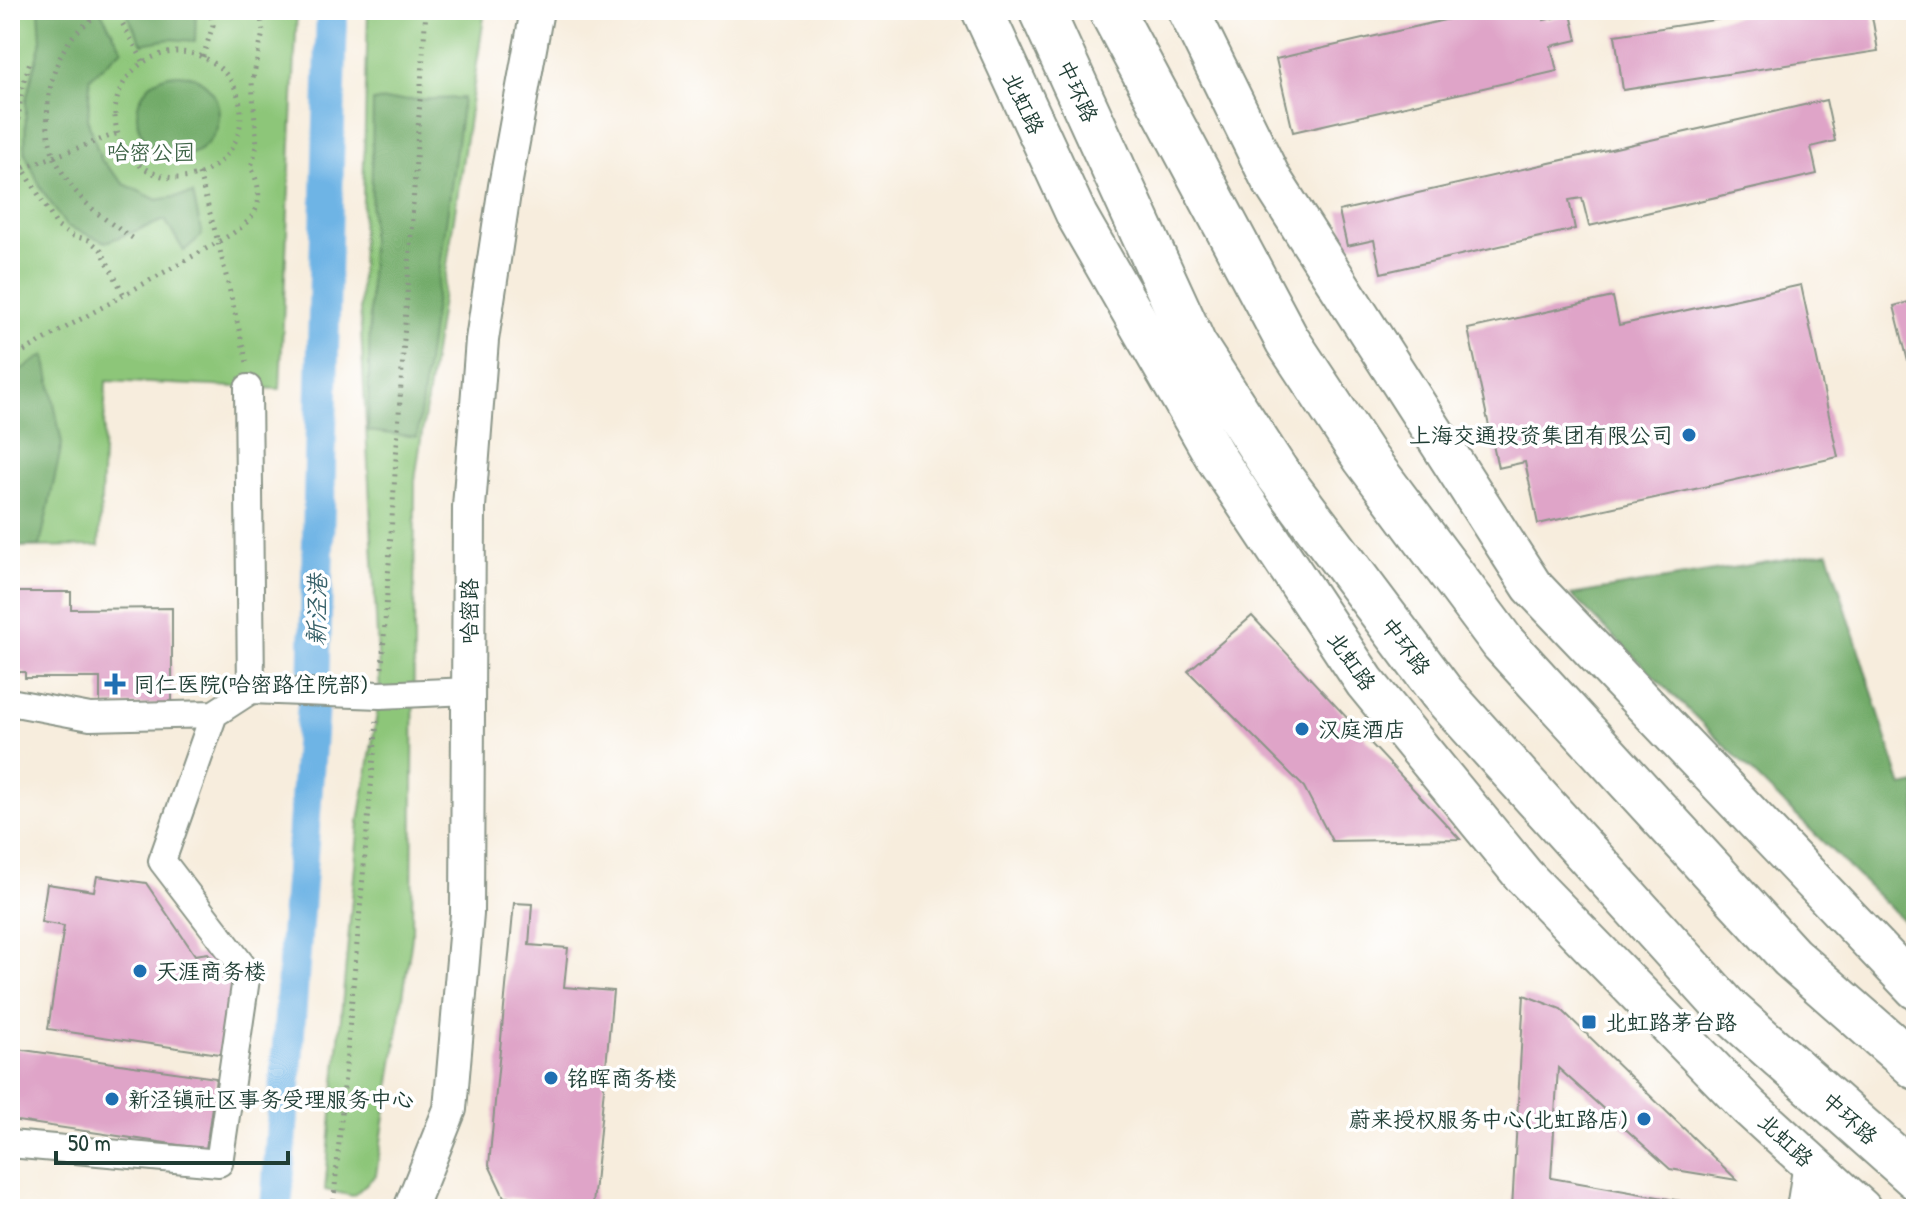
<svg xmlns="http://www.w3.org/2000/svg" width="1926" height="1219" font-family="'Patrick Hand','LXGW WenKai TC',sans-serif">
  <rect width="100%" height="100%" fill="#fff"/>
  <filter id="ink" filterUnits="userSpaceOnUse"><feTurbulence type="fractalNoise" baseFrequency=".0125" numOctaves="2"/><feDisplacementMap in="SourceGraphic" scale="16" xChannelSelector="R" yChannelSelector="G"/><feConvolveMatrix kernelMatrix="1 2 1 2 8 2 1 2 1" color-interpolation-filters="sRGB"/></filter>
  <filter id="wash" filterUnits="userSpaceOnUse"><feTurbulence type="fractalNoise" baseFrequency=".006" numOctaves="4" result="noise"/><feDisplacementMap in="SourceGraphic" scale="32" xChannelSelector="R" yChannelSelector="G"/><feGaussianBlur stdDeviation="1.8" result="paint"/><feColorMatrix in="noise" values="0 0 0 0 0 0 0 0 0 0 0 0 0 0 0 0 0 1.4 0 .05"/><feComposite in="paint" operator="in"/></filter>
  <g filter="url(#wash)">
    <rect width="100%" height="100%" fill="#f7eddd"/>
    <path fill="#8dc679" stroke="#568256" stroke-width="2" d="M10,10H297L280,389L106,381L99,546L10,547Z
      M368,10H485L415,480L412,937L376,1175L353,1196L325,1190L359,822L380,695L360,310Z"/>
    <path fill="#72ab69" stroke="#48744e" stroke-width="2" d="M39,10H100L122,49L90,78L88,121L101,160L124,184L157,200L193,194L202,235L184,251L165,220L106,242L66,226L42,190L25,153L26,100L41,41Z
      M125,10H196L195,41L170,39L142,44Z
      M137 115a41 41 0 1 1 82 0a41 41 0 1 1-82 0Z
      M463,98L417,437L368,431L373,101Z
      M45,355L62,444L40,546L10,547V376Z
      M1828,552L1902,787L1916,784V933L1571,595Z"/>
    <g fill="none" stroke-linecap="round" stroke-linejoin="round">
      <path stroke="#6eb4e5" stroke-width="32" d="M276,1209L314,691L332,10"/>
    </g>
    <g id="blocks">
      <path fill="#dfa4c8" d="M1488,10H1542L1544,20L1571,14L1577,40L1551,46L1557,71L1293,132L1276,59Z
        M1780,10H1871L1878,51L1623,90L1615,35Z
        M1826,100L1835,141L1811,147L1817,174L1589,226L1582,198L1569,200L1575,229L1381,273L1374,240L1347,246L1339,211Z
        M1801,285L1838,457L1538,524L1525,462L1498,468L1468,329L1613,297L1619,325Z
        M1916,300V389H1915L1894,306Z
        M10,592H71V609L172,608V705H100V678H25V672H10Z
        M1252,616L1460,839L1332,841L1304,787L1188,671Z
        M97,876L146,883L195,955L208,953L236,986L226,1055L48,1029L64,926L41,922L47,884L94,891Z
        M514,903L532,904L529,945L568,948L564,987L613,991L593,1205L504,1197L489,1165Z
        M1524,995L1561,1009L1737,1180L1670,1169L1558,1068L1551,1178L1726,1209H1512Z
        M10,1048L216,1078L206,1149L10,1120Z"/>
    </g>
  </g>
  <g filter="url(#ink)">
    <use href="#blocks" fill-opacity="0" stroke="#8b9588" stroke-width="2"/>
    <g fill="none" stroke-linecap="round" stroke-linejoin="round">
      <g stroke="#8b9588" stroke-width="30">
        <path id="minor" d="M248,388L251,690
          M10,702L90,717L214,714L251,690L380,695L469,691
          M10,1144L219,1163L247,972L162,861L214,714"/>
      </g>
      <g stroke="#8b9588" stroke-width="36">
        <path id="tertiary" d="M410,1209L450,1109L467,914L469,507L482,340L505,186L537,10
          M1803,1209L1810,1163"/>
      </g>
      <g stroke="#8b9588" stroke-width="44">
        <path id="primary" d="M982,10L1077,216L1216,458L1365,682L1524,876L1749,1107L1861,1209
          M1188,10L1271,179L1532,586L1916,989"/>
      </g>
      <g stroke="#8b9588" stroke-width="48">
        <path id="trunk" d="M1041,10L1194,345L1277,473L1442,693L1728,1010L1916,1177
          M1111,10L1287,340L1365,458L1503,643L1791,957L1916,1067"/>
      </g>
      <path stroke="#8b9588" stroke-width="5" stroke-dasharray="2 6" stroke-linecap="butt" d="M104,10C91,20 77,29 68,43C48,73 41,122 54,156C58,166 66,179 73,188C89,210 112,224 134,239
        M115,10L143,61
        M115 115a63 63 0 1 1 126 0a63 63 0 1 1-126 0Z
        M203,57L213,25L209,10
        M116,134L23,168L57,226L70,235L89,240L101,250L124,295
        M23,168C15,129 18,96 31,59
        M199,174L218,242C252,223 270,207 251,167L257,146L252,83L263,32L260,10
        M10,359L218,242L247,363
        M382,668L426,10
        M333,1209L377,721"/>
      <use href="#minor" stroke="#fff" stroke-width="26"/>
      <use href="#tertiary" stroke="#fff" stroke-width="32"/>
      <use href="#primary" stroke="#fff" stroke-width="40"/>
      <use href="#trunk" stroke="#fff" stroke-width="44"/>
    </g>
  </g>
  <g fill="#1f6fb2" stroke="#fff" stroke-width="3">
    <circle cx="1689" cy="435" r="8"/>
    <path d="M111 672h8v8h8v8h-8v8h-8v-8h-8v-8h8z"/>
    <circle cx="1302" cy="729" r="8"/>
    <circle cx="140" cy="971" r="8"/>
    <rect x="1581" y="1014" width="16" height="16" rx="4"/>
    <circle cx="551" cy="1078" r="8"/>
    <circle cx="112" cy="1099" r="8"/>
    <circle cx="1644" cy="1119" r="8"/>
  </g>
  <g text-anchor="middle" stroke-width="7" stroke-linejoin="round" paint-order="stroke">
    <g font-size="22" fill="#1f3d34" stroke="#fff">
      <text transform="translate(1078 91) rotate(65)" y="8">中环路</text>
      <text transform="translate(1024 103) rotate(65)" y="8">北虹路</text>
      <text transform="translate(469 611) rotate(-90)" y="8">哈密路</text>
      <text transform="translate(1406 646) rotate(53)" y="8">中环路</text>
      <text transform="translate(1352 661) rotate(55)" y="8">北虹路</text>
      <text transform="translate(1850 1118) rotate(42)" y="8">中环路</text>
      <text transform="translate(1786 1140) rotate(43)" y="8">北虹路</text>
    </g>
    <g font-size="22" fill="#406649" stroke="#fff">
      <text x="151" y="160">哈密公园</text>
    </g>
    <g font-size="22" fill="#1f3d34" stroke="#fff" text-anchor="start">
      <text x="1673" y="443" text-anchor="end">上海交通投资集团有限公司</text>
      <text x="133" y="692">同仁医院(哈密路住院部)</text>
      <text x="1318" y="737">汉庭酒店</text>
      <text x="156" y="979">天涯商务楼</text>
      <text x="1605" y="1030">北虹路茅台路</text>
      <text x="567" y="1086">铭晖商务楼</text>
      <text x="128" y="1107">新泾镇社区事务受理服务中心</text>
      <text x="1628" y="1127" text-anchor="end">蔚来授权服务中心(北虹路店)</text>
    </g>
    <g font-size="24" font-style="italic" fill="#376169" stroke="#fff">
      <text transform="translate(317 610) rotate(-89)" y="8">新泾港</text>
    </g>
  </g>
  <rect width="1926" height="1219" fill="none" stroke="#fff" stroke-width="40"/>
  <path d="M56 1151v12h232v-12" fill="none" stroke="#1f3d34" stroke-width="4"/>
  <text x="68" y="1151" font-size="24" fill="#1f3d34" stroke="#ffffff" stroke-width="6" paint-order="stroke">50 m</text>
</svg>
